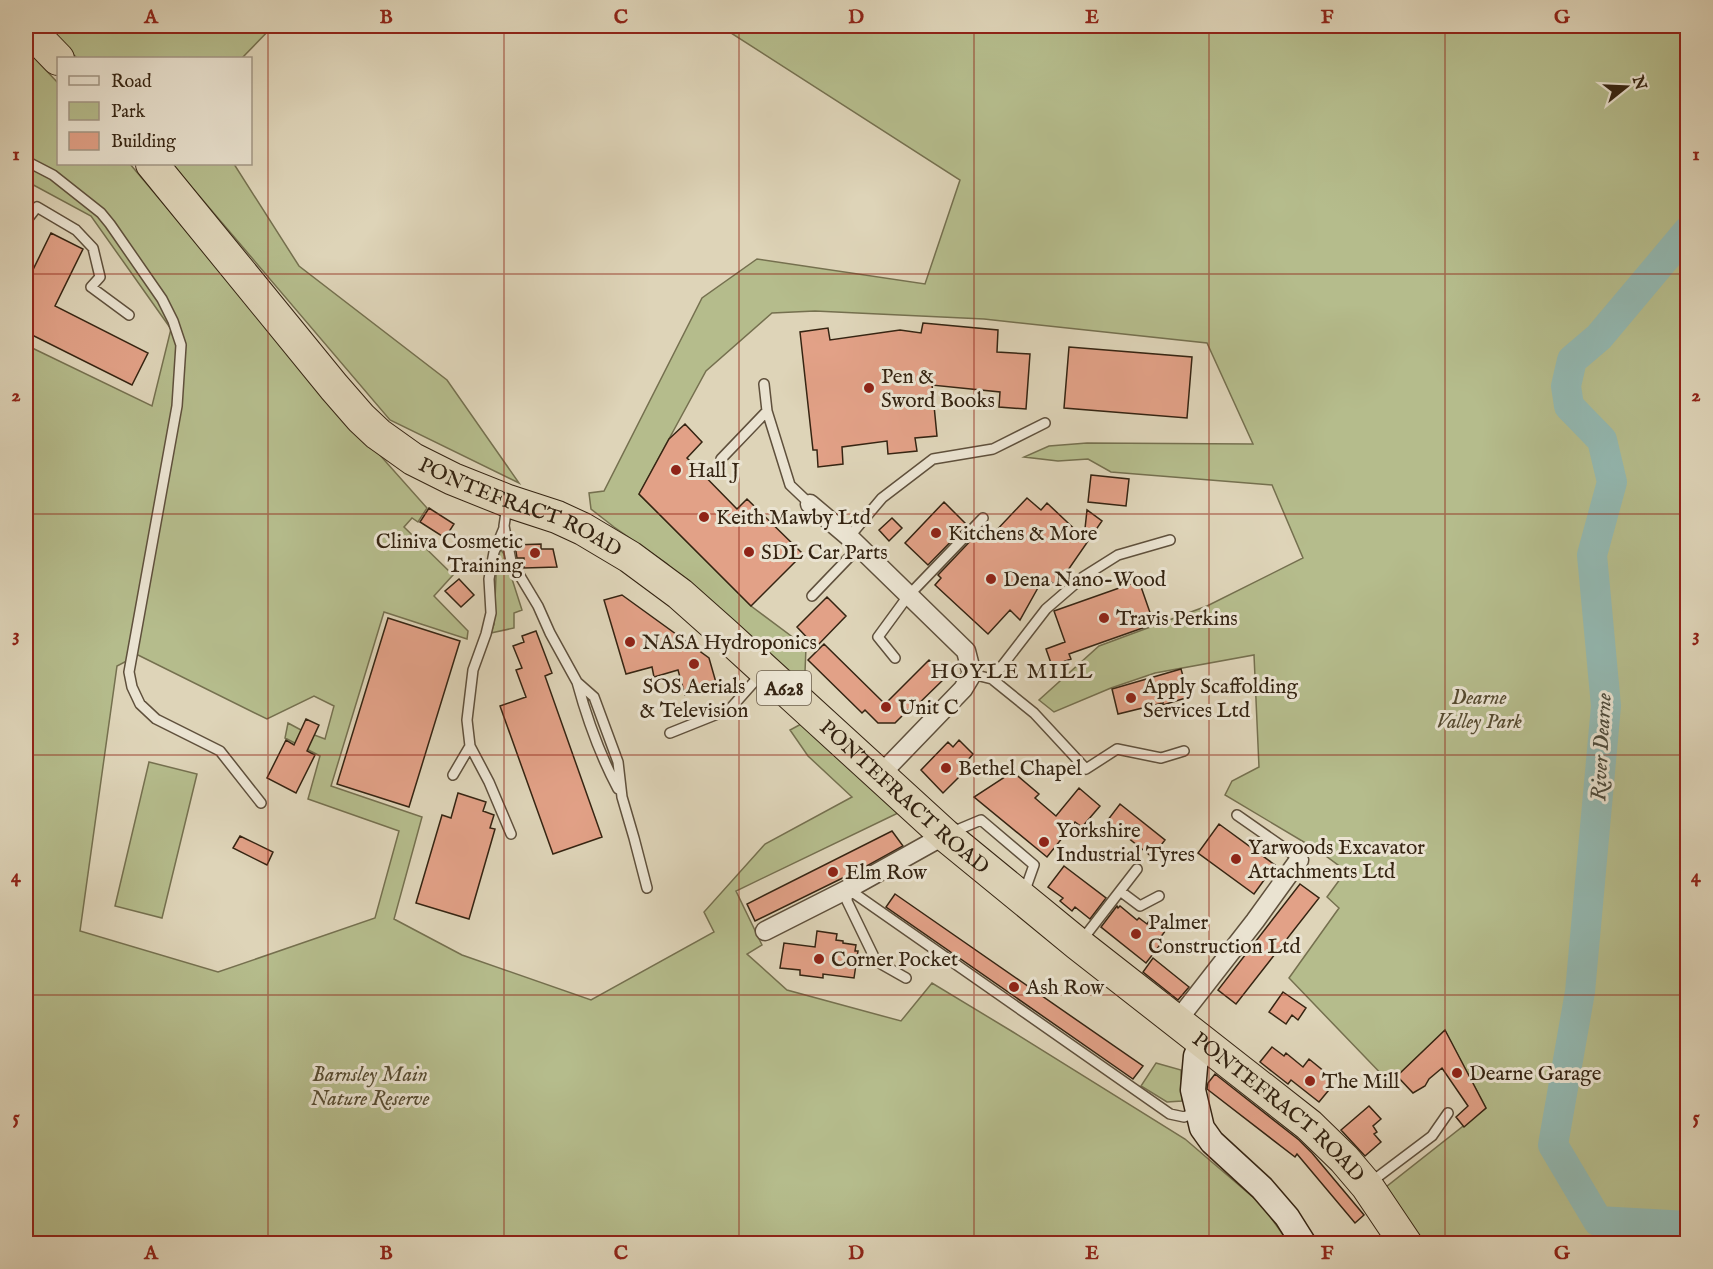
<svg xmlns="http://www.w3.org/2000/svg" width="1713" height="1269" font-family="'IM FELL English',serif">
  <rect width="100%" height="100%" fill="#ded4b8"/>
  <filter id="stains"><feTurbulence type="fractalNoise" baseFrequency=".00333" numOctaves="4"/><feColorMatrix values="0 0 0 0 .2 0 0 0 0 .09 0 0 0 0 .02 0 0 0 .5 -.17"/></filter>
  <radialGradient id="worn" r=".72"><stop offset=".6" stop-color="#630" stop-opacity="0"/><stop offset="1" stop-color="#630" stop-opacity=".3"/></radialGradient>
  <path fill="#b5bc8c" stroke="#75704f" stroke-width="1.5" fill-rule="evenodd" d="M44,26H273L242,58H77Z
    M720,26H1687V1243H1423L1386,1187L1486,1108L1445,1031L1390,1083L1289,978L1339,908L1327,897L1346,871L1319,851L1225,795L1232,781L1259,767L1254,655L1155,673L1111,688L1054,712L1039,700L1099,646L1207,606L1303,558L1272,485L1111,472L1088,459L1058,461L1024,457L1049,446L1087,443L1253,444L1207,343L984,319L815,311L772,313L706,371L639,494L751,606L806,647L805,672L790,676L666,563L614,527L591,509L589,493L604,491L702,298L757,259L925,284L960,180Z
    M26,49L58,83V164H130L290,354L427,508L418,522L412,518L404,527L453,575L434,596L468,631L467,639L384,612L331,786L422,817L394,919L462,955L591,1000L714,932L704,912L765,844L852,797L808,756L790,730L803,723L898,813L736,891L762,945L747,954L787,990L901,1021L932,983L1013,1032L1185,1139L1261,1204L1289,1243H26V345L152,406L171,329L91,216L26,181ZM138,655L267,719L314,696L334,706L325,739L301,730L288,723L285,738L320,756L308,799L399,831L375,918L218,972L80,931L117,666Z
    M172,164H234L299,266L447,380L519,483L390,420Z
    M501,550L504,554L522,610L514,613V628L491,633L494,624L497,552Z
    M149,762L197,774L162,918L115,906Z
    M1156,1063L1181,1070L1182,1101L1167,1102L1141,1086Z"/>
  <g fill="none" stroke-linecap="round" stroke-linejoin="round">
    <path stroke="#93b8b1" stroke-width="30" d="M1688,231L1599,337L1572,360L1566,386L1569,406L1602,440L1612,482L1592,555L1606,706L1580,992L1553,1145L1598,1221L1688,1226"/>
  </g>
  <path fill="#e2a187" stroke="#352412" stroke-width="1.5" d="M51,233L83,249L55,306L148,353L132,385L26,332V284Z
    M923,323L998,330L997,352L1030,354L1026,409L999,407L1000,392L932,385L937,436L915,438L917,451L888,454L887,441L842,447L843,464L818,467L817,450H813L800,332L828,328L830,340L900,330L921,333Z
    M1069,347L1192,357L1187,418L1064,408Z
    M685,424L702,442L687,458L737,509L747,499L803,554L751,606L639,494L669,439Z
    M1091,475L1129,479L1126,506L1088,502Z
    M1027,498L1041,510L1047,503L1084,538L1087,510L1102,521L1057,586L1044,577L1020,620L1010,610L988,634L935,585L941,578L938,575L977,534L980,537L987,530L992,535Z
    M944,502L967,525L928,565L905,543Z
    M429,508L454,524L445,538L420,522Z
    M892,518L902,528L889,541L879,530Z
    M541,544V549H553L557,567L524,568V558H517L515,545Z
    M459,579L474,595L461,607L445,591Z
    M1139,581L1154,624L1069,654L1071,659L1052,666L1046,649L1065,642L1054,611Z
    M622,595L709,658L717,686L685,695L678,670L654,677L652,667L626,674L604,600Z
    M827,597L846,616L816,647L797,627Z
    M388,618L460,641L409,807L337,784Z
    M536,631L552,673L545,676L602,837L553,854L500,706L526,697L516,670L522,668L513,646L524,642L522,636Z
    M824,644L885,704L929,660L946,677L910,712L908,710L895,723H878L865,710L862,713L808,660Z
    M1181,669L1189,697L1163,705V703L1118,714L1112,689Z
    M306,719L319,725L307,751L315,755L296,793L267,778L286,740L294,745Z
    M959,740L973,754L967,761L971,765L943,793L921,770L948,742L953,747Z
    M1012,771L1039,794L1035,798L1056,816L1079,788L1100,806L1082,827L1075,822L1047,857L974,797L1008,775Z
    M458,793L486,802L483,811L494,815L490,828L495,829L469,919L416,903L442,815L451,818Z
    M1120,804L1165,840L1152,857L1107,821Z
    M1219,824L1275,865L1254,894L1198,853Z
    M892,831L903,846L865,867L755,921L747,904Z
    M240,836L273,852L267,865L233,848Z
    M1064,866L1106,898L1090,919L1075,907L1072,911L1060,901L1063,898L1048,887Z
    M1300,884L1319,898L1236,1004L1218,990Z
    M895,894L1143,1066L1133,1079L886,907Z
    M1117,906L1118,908L1120,906L1137,920L1139,918L1147,924L1151,918L1166,930L1160,938L1163,941L1146,963L1101,927Z
    M817,931L837,934L836,940L843,941V943L856,945L855,951H858L854,978L823,974V978L800,975V970L780,968L784,943L815,947Z
    M1153,958L1189,987L1178,1000L1143,972Z
    M1283,992L1306,1008L1298,1020L1292,1015L1286,1024L1269,1012Z
    M1445,1030L1486,1108L1464,1127L1456,1117L1468,1106L1442,1068L1429,1079L1425,1086L1413,1093L1397,1076Z
    M1272,1047L1284,1056L1286,1053L1303,1067L1309,1059L1331,1077L1328,1081L1333,1085L1319,1102L1291,1080L1288,1084L1260,1062Z
    M1215,1074L1299,1140L1312,1153L1364,1215L1355,1223L1297,1154L1295,1157L1207,1089L1208,1083Z
    M1369,1106L1381,1119L1373,1126L1377,1132L1374,1134L1381,1142L1365,1156L1341,1130Z"/>
  <g fill="none" stroke-linecap="round" stroke-linejoin="round">
    <g stroke="#5f503c" stroke-width="12">
      <path id="lane" d="M26,161L53,175L101,213L110,224L162,299L173,321L181,345L177,406L129,672L132,687L140,704L156,719L220,751L261,803
        M26,221L37,207L76,230L93,248L100,277L91,287L129,315
        M764,384L767,411L790,485L810,504
        M721,459L767,411
        M507,506L504,526L511,561L538,606L550,633L577,682L594,697L618,762L622,797L634,838L647,888
        M849,537L882,498L933,459L993,449L1045,423
        M812,596L859,547
        M895,658L878,637L908,596L983,518
        M972,674L992,679L1034,713L1086,769L1117,749L1161,758L1184,751
        M992,679L1046,609L1083,577L1118,555L1170,540
        M577,682C587,719 600,755 618,789
        M670,733L730,709L761,674
        M470,746L489,782L511,834
        M453,775L470,746L467,720L473,670L486,634L491,613L489,579L494,552L504,528
        M1237,815L1290,852L1299,860
        M950,833L981,820L1034,865L1024,893
        M848,889L1170,1114L1184,1117L1196,1112
        M848,889L847,901L876,961L906,978
        M1120,891L1140,906L1159,896
        M1082,940L1137,869
        M1371,1182L1432,1136L1448,1113"/>
    </g>
    <g stroke="#5f503c" stroke-width="21">
      <path id="street" d="M810,504L849,537L966,651L972,674L963,689L880,775
        M765,931L848,889L945,835
        M1177,1021L1255,921L1299,860"/>
    </g>
    <g stroke="#352412" stroke-width="27">
      <path id="secondary" d="M1203,1041L1196,1056L1193,1090L1202,1128L1212,1142L1262,1188L1287,1217L1304,1244"/>
    </g>
    <g stroke="#352412" stroke-width="34">
      <g id="highway">
        <path d="M26,26L58,59"/>
        <path id="s1" d="M152,164L334,387L361,418L378,434L413,459L453,479L508,501L557,517L583,529L630,557L680,594L725,634L945,835L1078,944L1309,1125L1344,1159L1367,1186L1406,1244"/>
      </g>
    </g>
    <use href="#lane" stroke="#eae3d1" stroke-width="9"/>
    <use href="#street" stroke="#eae3d1" stroke-width="18"/>
    <use href="#secondary" stroke="#eae3d1" stroke-width="24"/>
    <use href="#highway" stroke="#ded4b8" stroke-width="32"/>
  </g>
  <path fill="none" stroke="#8f2418" stroke-width="1.5" stroke-opacity="0.55" d="M268,26V1244M504,26V1244M739,26V1244M974,26V1244M1209,26V1244M1445,26V1244M26,274H1688M26,514H1688M26,755H1688M26,995H1688"/>
  <g fill="#8f2418" stroke="#eae3d1" stroke-width="2">
    <circle cx="869" cy="388" r="6"/>
    <circle cx="676" cy="470" r="6"/>
    <circle cx="704" cy="517" r="6"/>
    <circle cx="936" cy="533" r="6"/>
    <circle cx="749" cy="552" r="6"/>
    <circle cx="535" cy="553" r="6"/>
    <circle cx="991" cy="579" r="6"/>
    <circle cx="1104" cy="618" r="6"/>
    <circle cx="630" cy="642" r="6"/>
    <circle cx="694" cy="664" r="6"/>
    <circle cx="1131" cy="698" r="6"/>
    <circle cx="886" cy="707" r="6"/>
    <circle cx="946" cy="768" r="6"/>
    <circle cx="1044" cy="842" r="6"/>
    <circle cx="1236" cy="859" r="6"/>
    <circle cx="833" cy="872" r="6"/>
    <circle cx="1136" cy="934" r="6"/>
    <circle cx="819" cy="959" r="6"/>
    <circle cx="1014" cy="987" r="6"/>
    <circle cx="1457" cy="1073" r="6"/>
    <circle cx="1310" cy="1081" r="6"/>
  </g>
  <g text-anchor="middle" stroke-width="6" stroke-linejoin="round" paint-order="stroke">
    <rect fill="#eae3d1" stroke="#6b5d4b" stroke-width="1.5" x="757" y="671" width="54" height="34" rx="4.5"/>
    <g font-size="20" font-weight="bold" fill="#352412">
      <text x="784" y="695">A628</text>
    </g>
    <g font-size="21" fill="#352412" stroke="#eae3d1" text-anchor="start">
      <text x="881" y="383">Pen &amp;<tspan x="881" dy="24">Sword Books</tspan></text>
      <text x="688" y="477">Hall J</text>
      <text x="716" y="524">Keith Mawby Ltd</text>
      <text x="948" y="540">Kitchens &amp; More</text>
      <text x="523" y="548" text-anchor="end">Cliniva Cosmetic<tspan x="523" dy="24">Training</tspan></text>
      <text x="761" y="559">SDL Car Parts</text>
      <text x="1003" y="586">Dena Nano-Wood</text>
      <text x="1116" y="625">Travis Perkins</text>
      <text x="642" y="649">NASA Hydroponics</text>
      <text x="694" y="693" text-anchor="middle">SOS Aerials<tspan x="694" dy="24">&amp; Television</tspan></text>
      <text x="1143" y="693">Apply Scaffolding<tspan x="1143" dy="24">Services Ltd</tspan></text>
      <text x="898" y="714">Unit C</text>
      <text x="958" y="775">Bethel Chapel</text>
      <text x="1056" y="837">Yorkshire<tspan x="1056" dy="24">Industrial Tyres</tspan></text>
      <text x="1248" y="854">Yarwoods Excavator<tspan x="1248" dy="24">Attachments Ltd</tspan></text>
      <text x="845" y="879">Elm Row</text>
      <text x="1148" y="929">Palmer<tspan x="1148" dy="24">Construction Ltd</tspan></text>
      <text x="831" y="966">Corner Pocket</text>
      <text x="1026" y="994">Ash Row</text>
      <text x="1469" y="1080">Dearne Garage</text>
      <text x="1322" y="1088">The Mill</text>
    </g>
    <g font-size="21" fill="#352412" stroke="#eae3d1">
      <text dy="7" stroke="none"><textPath href="#s1" startOffset="513">PONTEFRACT ROAD</textPath></text>
      <text dy="7" stroke="none"><textPath href="#s1" startOffset="999">PONTEFRACT ROAD</textPath></text>
      <text dy="7" stroke="none"><textPath href="#s1" startOffset="1485">PONTEFRACT ROAD</textPath></text>
    </g>
    <g font-size="21" font-style="italic" fill="#554a30" stroke="#eae3d1">
      <text x="1479" y="704">Dearne<tspan x="1479" dy="24">Valley Park</tspan></text>
      <text x="370" y="1081">Barnsley Main<tspan x="370" dy="24">Nature Reserve</tspan></text>
    </g>
    <g font-size="22" letter-spacing="1.5" fill="#352412" stroke="#eae3d1">
      <text x="1012" y="678">HOYLE MILL</text>
    </g>
    <g font-size="22" font-style="italic" fill="#4c493a" stroke="#eae3d1">
      <text transform="translate(1600 747) rotate(-87)" y="8">River Dearne</text>
    </g>
  </g>
  <rect width="1713" height="1269" fill="none" stroke="#ded4b8" stroke-width="66"/>
  <rect x="57" y="57" width="195" height="108" fill="#eae3d1" stroke="#a29785" stroke-width="1.5"/>
  <rect x="69" y="76" width="30" height="9" fill="#eae3d1" stroke="#a29785" stroke-width="1.5"/>
  <text x="111" y="87" font-size="18" fill="#352412">Road</text>
  <rect x="69" y="102" width="30" height="18" fill="#b5bc8c" stroke="#a29785" stroke-width="1.5"/>
  <text x="111" y="117" font-size="18" fill="#352412">Park</text>
  <rect x="69" y="132" width="30" height="18" fill="#e2a187" stroke="#a29785" stroke-width="1.5"/>
  <text x="111" y="147" font-size="18" fill="#352412">Building</text>
  <g transform="translate(1626 87) rotate(72)" stroke="#eae3d1" stroke-width="4.5" paint-order="stroke">
  <path d="M0-4.5L10 22L0 15L-10 22Z" fill="#352412"/>
  <text y="-9" font-size="16" font-weight="bold" text-anchor="middle" fill="#352412">N</text>
  </g>
  <rect x="33" y="33" width="1647" height="1203" fill="none" stroke="#8f2418" stroke-width="2"/>
  <g font-size="20" text-anchor="middle" font-weight="bold" fill="#8f2418">
    <text x="151" y="23">A</text>
    <text x="386" y="23">B</text>
    <text x="621" y="23">C</text>
    <text x="856" y="23">D</text>
    <text x="1092" y="23">E</text>
    <text x="1327" y="23">F</text>
    <text x="1562" y="23">G</text>
    <text x="16" y="160">1</text>
    <text x="1696" y="160">1</text>
    <text x="16" y="401">2</text>
    <text x="1696" y="401">2</text>
    <text x="16" y="641">3</text>
    <text x="1696" y="641">3</text>
    <text x="16" y="882">4</text>
    <text x="1696" y="882">4</text>
    <text x="16" y="1123">5</text>
    <text x="1696" y="1123">5</text>
    <text x="151" y="1259">A</text>
    <text x="386" y="1259">B</text>
    <text x="621" y="1259">C</text>
    <text x="856" y="1259">D</text>
    <text x="1092" y="1259">E</text>
    <text x="1327" y="1259">F</text>
    <text x="1562" y="1259">G</text>
  </g>
  <rect width="100%" height="100%" filter="url(#stains)"/>
  <rect width="100%" height="100%" fill="url(#worn)"/>
</svg>
